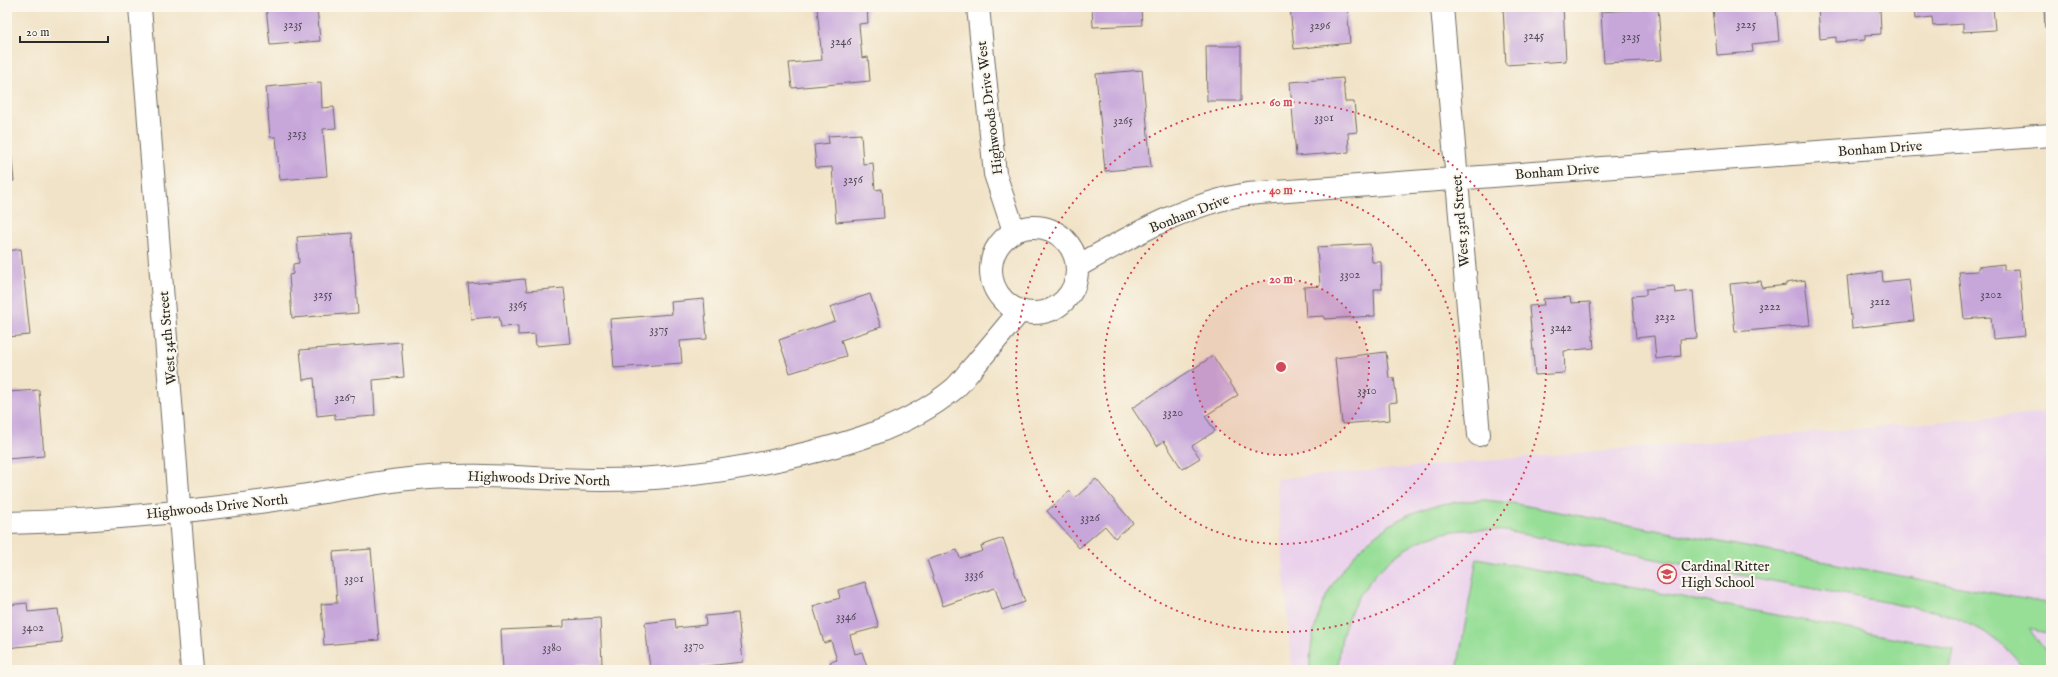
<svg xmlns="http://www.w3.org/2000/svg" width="2058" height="677" font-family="'IM FELL English',serif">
  <rect width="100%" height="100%" fill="#fbf7ec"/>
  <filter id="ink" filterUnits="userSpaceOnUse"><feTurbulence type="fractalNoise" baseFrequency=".025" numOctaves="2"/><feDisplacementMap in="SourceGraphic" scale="8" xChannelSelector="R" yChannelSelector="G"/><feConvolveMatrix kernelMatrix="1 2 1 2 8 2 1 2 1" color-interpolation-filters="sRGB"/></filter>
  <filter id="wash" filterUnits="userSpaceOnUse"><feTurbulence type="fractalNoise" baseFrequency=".012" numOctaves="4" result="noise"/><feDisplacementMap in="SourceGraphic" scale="16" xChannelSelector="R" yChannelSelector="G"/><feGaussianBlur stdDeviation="0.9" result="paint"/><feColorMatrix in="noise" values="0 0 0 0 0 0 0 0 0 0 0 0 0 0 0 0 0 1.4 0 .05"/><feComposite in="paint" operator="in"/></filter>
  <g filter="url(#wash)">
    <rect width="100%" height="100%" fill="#f1e3c7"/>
    <path fill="#ead1ec" d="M2051,412V670H1292L1276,479Z"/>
    <path fill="#97de97" stroke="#618461" d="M1485,500L1511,503L2051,604V634L2029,629L2051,658V670H2025C2004,639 1973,623 1938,612L1505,531C1480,529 1457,528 1433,536C1379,554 1336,612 1339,670H1310C1308,596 1362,525 1433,506C1450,502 1467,501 1485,500Z
      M1477,558L1954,649L1950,670H1457Z"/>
    <g id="blocks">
      <path fill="#c7a7da" d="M266,7H317L320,41L270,45Z
        M817,7H867L868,23L859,24L862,58L868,57L870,81L792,88L789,63L822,60Z
        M1092,7H1141L1142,25L1093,27Z
        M1290,7H1347L1350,43L1294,49Z
        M1503,7H1563L1566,61L1506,65Z
        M1713,7H1776L1779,41L1752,44L1753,52L1717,55Z
        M1818,7H1880L1881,34L1865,35V40L1836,42V37L1820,39Z
        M1914,7H1993L1995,30L1963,32V24L1933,26L1932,17L1915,19Z
        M2044,7H2051V27L2045,28Z
        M1658,8L1662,60L1604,63L1601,12Z
        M1206,46H1241V101H1207Z
        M1142,70L1151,167L1105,171L1096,74Z
        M1343,78L1345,102H1354L1357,132L1348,133L1349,152L1296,156L1290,82Z
        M321,82L322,108L334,107L336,128L323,129L327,176L280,180L276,137H270L266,87Z
        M7,110L14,181H7Z
        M861,134L863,164L873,163L875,190L882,189L884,218L836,222L832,167L816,168L814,145L829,143L828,136Z
        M352,233L358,313L292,318L289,275L293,274V264L299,263L297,237Z
        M1370,244L1372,262H1381L1382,289H1374L1375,316L1324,319V316L1306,317L1304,287L1320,286L1317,247Z
        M21,249L30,335L7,337V251Z
        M2004,264V270L2019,269L2025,336L1993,339L1991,317L1964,319L1959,272L1978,271V267Z
        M1882,272L1883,282L1909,279L1914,321L1852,328L1847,276Z
        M525,279L527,291L564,288L570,343L536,346L535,334L518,335V326L501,327L499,316L471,319L468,284Z
        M1805,280L1810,325L1735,332L1730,284L1761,281L1762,288L1786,285V283Z
        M1674,286L1675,293L1693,291L1697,338L1680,339L1681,356L1656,359L1654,336L1636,338L1632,296L1646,295V289Z
        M870,294L881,327L841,340L846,356L790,373L779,340L835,321L830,307Z
        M1570,297L1571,303L1590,302L1594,348L1564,351L1565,373L1535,375L1529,306L1544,305L1543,299Z
        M704,299L707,339L680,341L682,363L614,368L610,319L672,314L671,302Z
        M401,342L404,377L373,380L375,416L335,419V414L317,416L314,378L303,380L300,350Z
        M1386,352L1389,378H1394L1397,402L1389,403L1390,420L1342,424L1335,358Z
        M1213,356L1238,395L1205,416L1215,431L1192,446L1200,458L1182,469L1164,441L1157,446L1132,408Z
        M39,390L44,456L7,459V392Z
        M1096,479L1133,523L1115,538L1105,526L1079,548L1047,511L1070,491L1076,497Z
        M1003,538L1025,602L1002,610L995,588L943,606L927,560L957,550L960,558L983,551L981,546Z
        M371,549L379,640L324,645L321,604L337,603L333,552Z
        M865,582L879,627L850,635L855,654L862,652L868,670H832L830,662L837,660L831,641L824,643L813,606L840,598L838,590Z
        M27,603L28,612L58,609L62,642L7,648V605Z
        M738,613L743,662L670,670H650L645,623L675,619L676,628L706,625L705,616Z
        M600,618L602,664L573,665V670H549V668L503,670L501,630L564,627V620Z"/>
    </g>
  </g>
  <g filter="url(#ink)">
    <use href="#blocks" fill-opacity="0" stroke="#706b62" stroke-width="1"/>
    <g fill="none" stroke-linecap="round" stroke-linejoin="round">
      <g stroke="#706b62" stroke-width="24">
        <path id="minor" d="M140,7L192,670
          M978,7L995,174L1014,231
          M1442,7L1479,435
          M991 270a43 43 0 1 1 86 0a43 43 0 1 1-86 0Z
          M1078,266C1131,236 1186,204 1247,194L2051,135
          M7,523C98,521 190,512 280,499C326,493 372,482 418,478C480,472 539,480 601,480C662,480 722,472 782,459C842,446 905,429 954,389C962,382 968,372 975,365C990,347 1005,329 1020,311"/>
      </g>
      <use href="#minor" stroke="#fff" stroke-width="22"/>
    </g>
  </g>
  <circle cx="1281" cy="367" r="88" fill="#d1495b" fill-opacity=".12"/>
  <g fill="none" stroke="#d1495b" stroke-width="2" stroke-dasharray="2 4">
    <circle cx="1281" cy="367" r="88"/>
    <circle cx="1281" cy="367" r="177"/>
    <circle cx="1281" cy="367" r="265"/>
  </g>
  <defs>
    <g id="school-ring" transform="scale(1)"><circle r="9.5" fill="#fbf7ec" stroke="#d1495b" stroke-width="1.5"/><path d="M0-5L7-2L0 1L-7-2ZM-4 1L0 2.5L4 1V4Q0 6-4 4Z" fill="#d1495b"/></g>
  </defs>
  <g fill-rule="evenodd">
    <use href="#school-ring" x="1667" y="574"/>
  </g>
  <g text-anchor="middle" stroke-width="4" stroke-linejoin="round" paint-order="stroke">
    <g font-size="12" fill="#524a57">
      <text x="293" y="28">3235</text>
      <text x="1746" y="28">3225</text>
      <text x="1320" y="29">3296</text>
      <text x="1534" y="39">3245</text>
      <text x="1631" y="40">3235</text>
      <text x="841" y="45">3246</text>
      <text x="1324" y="121">3301</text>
      <text x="1123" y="124">3265</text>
      <text x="297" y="137">3253</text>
      <text x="853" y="183">3256</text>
      <text x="1350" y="278">3302</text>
      <text x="323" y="298">3255</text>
      <text x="1991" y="298">3202</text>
      <text x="1880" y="305">3212</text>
      <text x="518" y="308">3365</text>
      <text x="1770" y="310">3222</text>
      <text x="1665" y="320">3232</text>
      <text x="1561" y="331">3242</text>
      <text x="659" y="333">3375</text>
      <text x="1367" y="394">3310</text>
      <text x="345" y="401">3267</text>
      <text x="1173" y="416">3320</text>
      <text x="1090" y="521">3326</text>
      <text x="974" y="578">3336</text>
      <text x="354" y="582">3301</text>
      <text x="846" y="620">3346</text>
      <text x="33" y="631">3402</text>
      <text x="694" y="649">3370</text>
      <text x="552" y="651">3380</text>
    </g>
    <g font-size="14" fill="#2b2b2b" stroke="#fbf7ec">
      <text transform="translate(989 108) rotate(-97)" y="5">Highwoods Drive West</text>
      <text transform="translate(1880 148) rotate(-4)" y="5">Bonham Drive</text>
      <text transform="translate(1557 171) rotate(-4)" y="5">Bonham Drive</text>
      <text transform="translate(1189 213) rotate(-21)" y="5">Bonham Drive</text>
      <text transform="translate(1460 221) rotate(-95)" y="5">West 33rd Street</text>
      <text transform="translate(167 338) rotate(-95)" y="5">West 34th Street</text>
      <text transform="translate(539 478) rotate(2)" y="5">Highwoods Drive North</text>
      <text transform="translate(217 506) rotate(-6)" y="5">Highwoods Drive North</text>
    </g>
    <g font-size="14" fill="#2b2b2b" stroke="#fbf7ec" text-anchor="start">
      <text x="1681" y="571">Cardinal Ritter<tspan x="1681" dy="16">High School</tspan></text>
    </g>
  </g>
  <circle cx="1281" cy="367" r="6" fill="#d1495b" stroke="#fbf7ec" stroke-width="2"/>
  <g font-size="12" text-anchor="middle" font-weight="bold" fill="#d1495b" stroke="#fbf7ec" stroke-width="4" stroke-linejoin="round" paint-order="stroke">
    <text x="1281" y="106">60 m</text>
    <text x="1281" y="194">40 m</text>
    <text x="1281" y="283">20 m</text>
  </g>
  <rect width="2058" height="677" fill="none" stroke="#fbf7ec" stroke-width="24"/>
  <path d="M20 36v6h88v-6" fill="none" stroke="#2b2b2b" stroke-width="2"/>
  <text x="26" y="36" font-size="12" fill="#2b2b2b" stroke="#fbf7ec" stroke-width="3" paint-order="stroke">20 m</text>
</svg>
